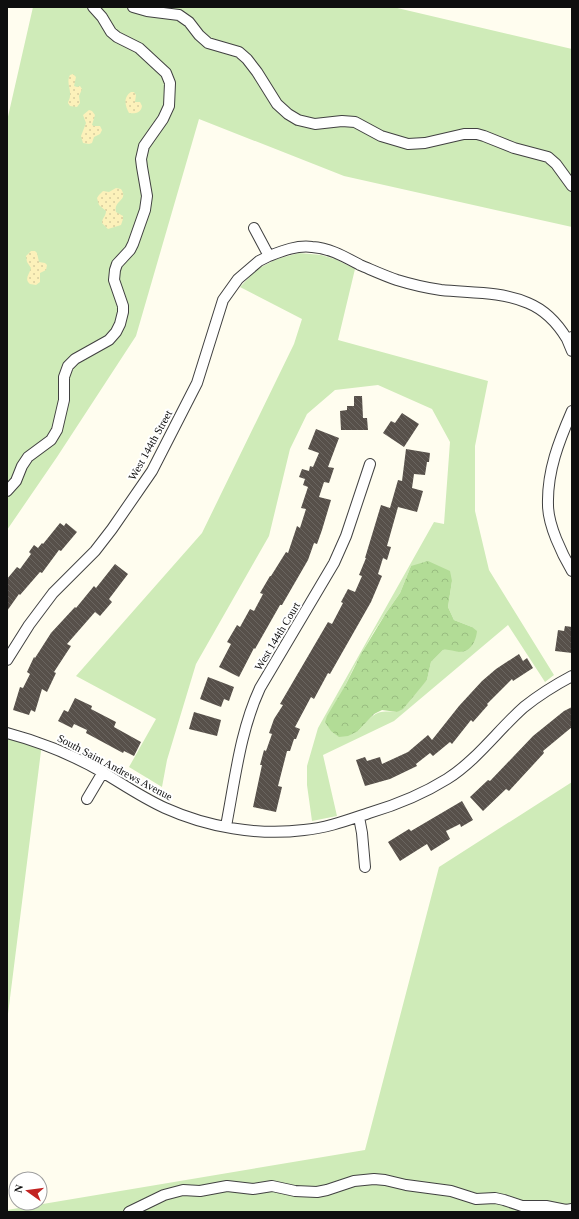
<svg xmlns="http://www.w3.org/2000/svg" width="579" height="1219" font-family="Georgia,serif">
  <defs>
    <pattern id="forest-crowns" width="20" height="18" patternUnits="userSpaceOnUse"><rect width="20" height="18" fill="#b2dc96"/><path d="M2 6a3 3 0 1 1 6 0M12 15a3 3 0 1 1 6 0" fill="none" stroke="#98bc80"/></pattern>
    <pattern id="sand-dots" width="8" height="8" patternUnits="userSpaceOnUse"><rect width="8" height="8" fill="#fcf1ba"/><path d="M2 2h.1M6 6h.1" fill="none" stroke="#d7cd9f" stroke-width="1.8" stroke-linecap="round"/></pattern>
    <pattern id="building-back-hatch" width="6" height="6" patternUnits="userSpaceOnUse"><rect width="6" height="6" fill="#57504a"/><path d="M-1 5l2 2M0 0l6 6M5-1l2 2" fill="none" stroke="#6a6560"/></pattern>
  </defs>
  <rect width="100%" height="100%" fill="#fffdef"/>
  <path fill="#cfebb8" fill-rule="evenodd" d="M33,7H393L572,49V227L344,176L199,119L136,336L57,457L7,530V121Z
    M299,253L321,255L335,259L355,269L338,340L488,381L475,446V511L489,570L554,675L545,682L508,625L394,721L323,755L337,816L312,821L307,785V766L318,728L434,522L444,524L450,442L432,409L378,385L335,390L307,414L290,449L269,536L196,664L167,760L162,787L129,767L156,719L76,676L202,533L294,344L302,319L240,287L257,269L277,259ZM411,566L452,581L448,607L454,620L472,627L460,652L451,649L443,650L431,662L427,680L397,712C373,710 374,715 358,731L345,686L353,669L373,633L386,613L400,593Z
    M7,733L42,743L7,1022Z
    M572,782V1212H7V1210L365,1150L439,867Z"/>
  <path fill="url(#forest-crowns)" d="M428,561L450,571L452,581L448,607L454,620L472,627L477,631C476,641 471,652 459,652C453,651 448,649 443,650L431,662L427,680L403,709L397,712L382,710L374,714L358,731L348,736L339,737L331,731L325,722L327,716L345,686L361,654L386,613L400,593L411,566Z"/>
  <path fill="url(#sand-dots)" d="M73,74L76,77L74,86L77,87L80,86L82,89L79,96L80,103L77,107L70,106L68,103C68,101 70,99 70,96C71,89 66,82 70,75Z
    M131,92H134L136,95L135,102H140L142,106C141,113 135,114 129,113C125,106 123,97 131,92Z
    M89,110L92,111L95,115L92,125L94,126H100L102,130L100,134L94,137L92,143L89,144L83,143L81,136L86,123L83,115Z
    M116,188L121,189C129,201 113,200 116,212L123,216V219L121,225L108,229L102,223C102,218 106,216 106,211L99,205L97,198L99,195L103,191L109,192Z
    M31,251H35L37,253L39,262L45,263L47,265L46,270L40,273V282L36,285L30,284C24,279 29,275 31,268L27,262L26,256Z"/>
  <path fill="url(#building-back-hatch)" d="M354,396H362L363,418H367L368,430H341L340,411L347,410V406H354Z
    M402,413L419,424L404,447L383,433L391,421L395,423Z
    M316,429L339,438L328,467L334,468L329,483L324,482L319,497L331,500L322,530L317,544L314,543L308,560L282,605H280L255,649L254,648L239,677L219,667L231,644L227,642L237,625L240,627L250,609L254,611L263,594L260,593L270,576H271L286,552L288,553L297,526L300,528L306,509L301,508L308,487L303,485L305,479L299,477L302,469L309,471L310,466L313,467L319,453L308,449Z
    M406,449L430,453L429,462H427L425,475L414,474L412,488L423,491L417,512L398,507L387,546L391,547L387,560L383,558L378,574L382,576L371,602L330,674L328,673L314,699L311,697L295,727L300,729L296,739H294L290,751H287L278,786L282,787L276,812L253,807L262,765H260L264,750L266,751L272,734L269,733L274,719L283,705L280,704L328,622L332,624L343,603L341,602L348,589L355,592L362,576L359,575L366,558H365L381,505L390,508L398,480L402,481Z
    M60,523L64,526L66,523L77,532L61,551L59,550L42,573L40,572L20,595L19,594L7,611V579L17,567L20,569L31,554L29,552L34,545L38,548L42,543L43,544Z
    M115,564L128,574L109,599L112,602L100,616L95,612L67,644L71,646L54,672L56,673L47,692L42,689L35,712L31,710L29,715L13,710L20,687L23,688L30,674L27,672L34,657L35,658L51,633L75,607L76,608L94,586L96,588Z
    M565,626L572,627V653L555,651L558,630L564,631Z
    M519,654L523,661L527,658L533,668L513,681L512,679L487,704L488,705L473,722L471,720L452,744L450,742L433,756L430,753L416,764L417,766L390,779L365,786L356,760L365,757L367,761L380,757L382,764L408,752L428,735L432,740L459,706L482,681L496,669Z
    M208,677L234,687L229,701L224,699L221,707L200,699Z
    M75,698L92,706L91,709L116,722L114,727L141,742L134,756L124,751L123,753L86,733L87,730L74,724L72,728L58,721L64,710L68,712Z
    M572,707V727L543,751L544,753L509,791L506,789L483,811L470,797L488,780L490,781L533,736L564,711Z
    M194,712L221,720L217,736L189,729Z
    M462,801L473,820L461,827L460,824L446,831L450,839L431,851L427,844L400,861L388,842L409,829L411,831Z"/>
  <g fill="none" stroke-linecap="round" stroke-linejoin="round">
    <g stroke="#414141" stroke-width="12">
      <path id="minor" d="M133,7L147,11L179,15L189,22L199,35L208,43L239,52L247,59L257,72L277,104L288,114L298,120L315,124L342,121L355,122L381,136L408,144L425,143L464,134H477L484,136L514,148L548,157L556,164L572,186
        M269,256C282,251 297,245 312,247C330,248 345,257 360,265C372,270 385,276 397,280C410,284 427,288 441,290C470,293 500,291 528,303C545,310 558,324 567,339
        M572,337L567,339L572,351
        M572,411C559,441 547,471 548,505C548,525 562,554 572,571
        M7,491L16,481L22,466L28,457L51,440L57,430L64,400V377L68,366L75,359L109,340L116,332L120,324L123,312V306L114,280L115,270L117,264L130,250L133,244L145,210L147,196L142,167L141,159L144,146L163,119L169,106L170,83L166,73L139,48L117,37L111,32L102,17L93,7
        M7,660L29,625L53,593L95,551L112,529L152,471L197,383L223,300L238,279L259,261L269,256L254,228
        M7,733C41,742 73,755 104,773C124,785 143,798 165,808C207,827 258,836 304,830C327,828 348,820 369,813C396,805 423,794 447,779C477,760 498,730 524,707C539,695 555,685 572,676
        M87,799L103,772
        M359,817L362,833L365,867
        M226,826C235,780 240,731 260,688L334,563L346,536L370,464
        M129,1212L164,1195L183,1190L200,1191L227,1186L253,1189L272,1186L295,1191L317,1192L327,1190L354,1181L374,1179L385,1180L406,1185L451,1191L476,1199L495,1198L504,1200L522,1206H546L566,1210L572,1209"/>
    </g>
    <use href="#minor" stroke="#fff" stroke-width="10"/>
  </g>
  <g text-anchor="middle" stroke-width="4" stroke-linejoin="round" paint-order="stroke">
    <g font-size="11" fill="#0e0e0e" stroke="#fff">
      <text transform="translate(150 445) rotate(-61)" y="4">West 144th Street</text>
      <text transform="translate(277 636) rotate(-59)" y="4">West 144th Court</text>
      <text transform="translate(115 767) rotate(28)" y="4">South Saint Andrews Avenue</text>
    </g>
  </g>
  <rect width="579" height="1219" fill="none" stroke="#0e0e0e" stroke-width="16"/>
  <g transform="translate(28 1191) rotate(284)"><circle r="19" fill="#ffffff" stroke="#9f9f9f"/>
  <path d="M0-3L7 15L0 10L-7 15Z" fill="#c22322"/>
  <text y="-6" font-size="11" font-weight="bold" text-anchor="middle" fill="#0e0e0e">N</text>
  </g>
</svg>
